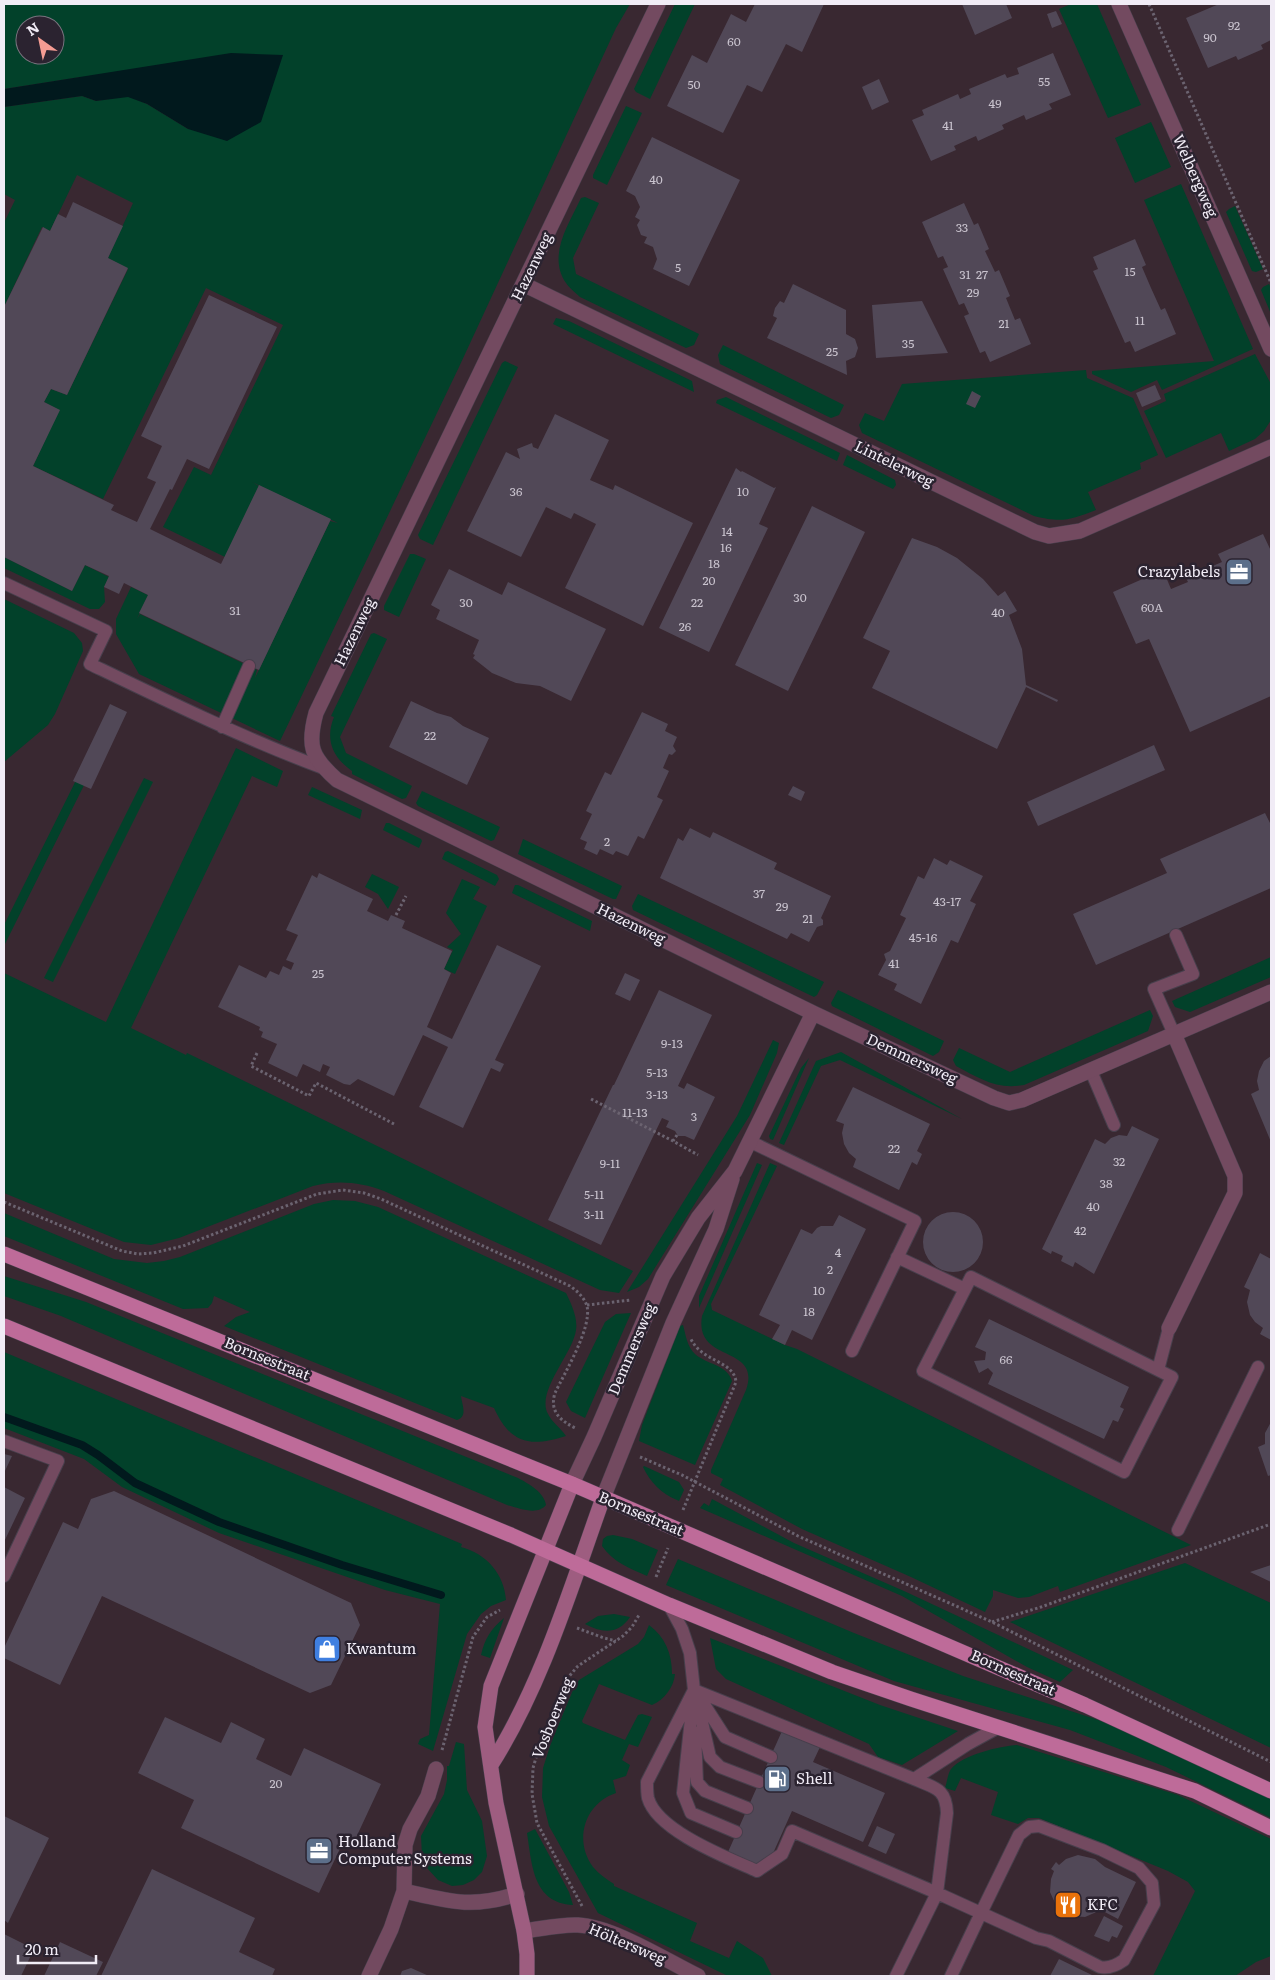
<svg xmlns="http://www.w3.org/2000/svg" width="1275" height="1980" font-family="Literata,serif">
  <rect width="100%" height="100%" fill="#2b2330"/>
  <path fill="#392831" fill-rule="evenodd" d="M4,4H1271V1976H4ZM25,25H55V55H25Z"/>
  <path fill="#02412a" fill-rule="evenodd" d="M4,4H630L616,28L459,367L280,741L139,674L116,634V619L131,587L148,595L137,619L140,614L257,670L255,678L330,521L338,523L252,482L259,486L225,557L163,527L194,467L211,475L283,325L206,288L103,499L33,466L59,410L44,402L51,389L67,395L128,269L108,258L133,203L77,175L50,231L42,227L4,307V223L15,200L4,194V107L82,96L96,101L128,96L147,104L188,129L261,122L81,77L4,89ZM25,25H55V55H25Z
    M675,4H695L650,99L636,92L634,89Z
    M1071,4H1097L1141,105L1108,118L1059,9Z
    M626,106L642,113L607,185L593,178V175Z
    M1151,122L1171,167L1135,183L1115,138Z
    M1181,184L1253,349L1162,390L1157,380L1131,392L1092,374V371L1214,361L1144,200Z
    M585,197L599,203L573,258L576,274L699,334L694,345L686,348L580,297C575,292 569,288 566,283C547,255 569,224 581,198Z
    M1235,206L1263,269L1256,272L1252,271L1226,212L1229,209Z
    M1269,284L1271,288V314L1261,290L1263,287Z
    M556,318L569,321L692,381L694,392L553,324Z
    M723,345L844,405L839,415L831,418L720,364L718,355Z
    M1255,354L1271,384V420L1264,431L1255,439L1229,451L1221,433L1166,458L1144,411L1166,401L1164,394Z
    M505,361L518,367L433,545L420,539L418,535L502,363Z
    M1086,370L1087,378L1133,398L1158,455L1140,463L1141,469L1088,492L1096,510C1070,520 1062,523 1034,516L862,433L859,425L865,413L884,421L902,384Z
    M726,397L840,453L837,461L716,403L717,400Z
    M847,455L895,480L896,485L893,489L843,465Z
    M410,554H414L426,559L399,617L384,610V606Z
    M4,557L72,591L85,565L109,577L104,587L105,602L99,609H90L4,568Z
    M4,599L74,633L82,643L83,651L55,714L48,725L4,762Z
    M374,633L387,639L340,737L346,753L412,786L406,798L402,799L352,774V771C332,757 325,739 334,717L331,716L371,634Z
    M96,740L104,745L5,944L4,925Z
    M236,748L283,771L277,787L252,776L131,1028L186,1055L187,1053L633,1271L619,1293L600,1290L384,1191C360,1182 338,1180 313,1186L179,1238L151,1245L124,1242L4,1193V973L106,1022Z
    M144,778L153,782L53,982L44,978Z
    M312,787L362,810L360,819L308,795Z
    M422,791L500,827L494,840L491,841L418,806L416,803Z
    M386,823H389L421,839L422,841L419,848L383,830Z
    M523,839L622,886L616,899H613L518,854Z
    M448,851L497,875L499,879L495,886L442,859L445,852Z
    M372,874L399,887L388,909L378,894L365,887Z
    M462,879L480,887L473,899L487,906L455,974L444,969L453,950L447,947L461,934L446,913Z
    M515,885H518L592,921L590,931L512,893Z
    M638,894L824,982L817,995L814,997L633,910L632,906Z
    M1271,957V977L1190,1012L1175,1007L1172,1001Z
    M838,990L944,1041L939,1052L933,1056L832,1006L831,1003Z
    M1150,1010L1153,1016L1148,1031L1024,1085C996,1090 979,1078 956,1066L953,1060L959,1048L1010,1072Z
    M773,1040L779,1043L777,1053L750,1115L648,1279L639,1287L627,1292L737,1116Z
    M841,1052L962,1119L840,1060L821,1066L784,1145L779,1143L816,1061Z
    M809,1058L773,1140L770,1139L769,1136L801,1068Z
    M757,1163L762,1165L699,1308V1296Z
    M770,1163L777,1166L711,1304L712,1310L785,1345L797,1349L1191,1545L1060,1592L1058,1586L1029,1597L1018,1598L993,1590V1596L985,1612L911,1577L802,1529L720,1485L723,1479L711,1473V1470L746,1390C762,1344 694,1364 702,1316Z
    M333,1200L355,1201L378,1207L566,1293C571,1303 578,1318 576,1330C573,1353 538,1389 547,1412C552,1423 560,1427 566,1436C531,1447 511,1445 494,1408L461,1396C462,1405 468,1416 457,1420L224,1326L236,1317L250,1312L214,1296L212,1303L208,1308L183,1309L4,1236V1213L114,1259L147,1263L164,1261L180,1257L314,1204Z
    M4,1276L86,1302L518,1478C529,1484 544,1492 546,1505C537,1516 519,1508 507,1505L61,1316L4,1296Z
    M631,1313L585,1418L571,1411L566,1402L605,1322L616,1314Z
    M683,1325C686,1336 687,1346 695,1354C707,1365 727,1364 732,1381L695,1465L639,1441L642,1425L680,1326Z
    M4,1352L462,1544L461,1547C487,1554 504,1574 506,1600L491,1606L481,1614L467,1634L433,1751L418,1744L420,1739L429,1735L440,1604L385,1590L219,1533L122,1487L84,1459L4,1428Z
    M644,1466L679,1482L684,1490L679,1501L677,1500C662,1494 650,1482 643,1467Z
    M712,1499L794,1543L904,1591L1073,1670L1060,1682L1027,1667L902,1596L700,1508L704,1503L709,1506Z
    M613,1535L632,1539L658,1550L647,1576C629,1568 613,1562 602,1546L603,1539L607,1536Z
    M678,1559L854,1633L963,1676L1126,1729L1271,1799V1818L1166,1767L1070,1730L894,1681L666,1585Z
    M1185,1563L1271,1603V1748L1010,1622Z
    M614,1614L630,1617C618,1635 602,1633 585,1624L598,1616Z
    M504,1618L490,1658L481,1655C485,1638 491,1629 504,1618Z
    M649,1625C665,1637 672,1653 672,1674H675C674,1687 664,1700 652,1705L599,1684L582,1721L583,1723L625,1740L638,1715L642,1714L652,1717L638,1747L629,1744L622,1760L630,1765L626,1776L613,1780L616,1793C585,1803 573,1840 593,1867C599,1874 606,1879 614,1884V1886L697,1923L690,1941L729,1958L737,1941L763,1958L772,1976H728L598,1913L549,1826L542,1797L543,1768L551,1743L573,1690L579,1680L638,1644L644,1637Z
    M710,1638L880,1705L958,1731L902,1765L878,1757L869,1744L726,1679L716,1669Z
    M456,1742L464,1744L467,1790L482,1821L487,1856L482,1872L474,1880L463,1885L452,1886L438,1880L427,1868L422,1856L421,1836L444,1794L447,1780V1766H449Z
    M1017,1745L1178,1795L1271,1839V1956L1256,1962L1235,1976H1153L1195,1891L1188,1882L1168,1871L1039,1818H1028L1018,1824L991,1815L998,1792L961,1778L955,1791L945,1788C947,1782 948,1773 951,1769C962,1755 1000,1746 1017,1745Z
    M535,1829L569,1892L573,1905C533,1903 532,1865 527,1833Z"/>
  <path fill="#01191d" d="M231,53L283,55L261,122L227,141L188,129L147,104L128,97L96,101L82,96L4,107V89Z"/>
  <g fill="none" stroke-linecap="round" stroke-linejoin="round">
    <path stroke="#01191d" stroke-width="8" d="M4,1417L82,1445L98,1455L135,1483L219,1522L342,1565L441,1595"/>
  </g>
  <path fill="#514857" d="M755,4H824L802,52L786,44L762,92L747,85L723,133L667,106L692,55L707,63L731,14L746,22Z
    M962,4H1006L1012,18L975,35Z
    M1219,4H1271V40L1261,45L1263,49L1238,60L1236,56L1208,68L1186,18Z
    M1056,11L1062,24L1052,28L1047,14Z
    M1053,53L1071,95L1049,104L1052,109L1026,120L1024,115L1002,125L1004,129L978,141L976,136L954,146L956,150L931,161L912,120L924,115L922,110L958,94L960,99L971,94L969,89L1005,74L1007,78L1019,74L1017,68Z
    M879,79L889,102L872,110L862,87Z
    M652,137L740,180L689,286L653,269L657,259L653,247L644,243L647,237L641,235L637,225L640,220L635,217L640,207L635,196L626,191Z
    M73,202L123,226L108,258L128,268L67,395L51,389L44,402L60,410L33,466L114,505L111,510L137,522L156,482L147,478L162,446L141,436L209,295L277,327L209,469L187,459L172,490L170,489L150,529L221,564L259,485L331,519L259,670L139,613L148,595L124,583L119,594L104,587L109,576L85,565L72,591L4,557V307L43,227L50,231L58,214L66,218Z
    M964,203L974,225L978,223L989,249L985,251L995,272L999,270L1010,296L1006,298L1015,320L1020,318L1031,344L990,362L985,351L980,353L964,316L969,314L964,303L959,305L943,269L948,267L943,256L938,258L922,222Z
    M1135,239L1146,265L1142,267L1151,288L1161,310L1165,308L1176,334L1135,352L1130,341L1125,343L1093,271L1098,269L1093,257Z
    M793,284L846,310V334L855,339L858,348L855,357L846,361L847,375L767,338L777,318L773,316L775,308L780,301L784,303Z
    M922,301L948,353L876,358L872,305Z
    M1155,385L1161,399L1142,407L1136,393Z
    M972,391L981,396L975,408L966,404Z
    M555,414L609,440L590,480L613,490L615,485L693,523L643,626L565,588L596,524L574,513L571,519L546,507L521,557L467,531L506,452L520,459L517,449L532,443L533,447L538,449Z
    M736,468L741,472L742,471L774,488L776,487L759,524L768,528L709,652L659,628Z
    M812,506L865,532L788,691L735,665Z
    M1263,534L1271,551V696L1190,732L1149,639L1136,644L1113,592L1163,570L1171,589L1188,582L1184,574L1186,573L1187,577L1222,562L1218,554Z
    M912,538L937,547L957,558L983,579L998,596L1005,591L1017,611L1009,615L1022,649L1026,685L1058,700L1057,702L1026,687L997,749L872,688L890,651L863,638Z
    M449,569L502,595L508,582L606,629L571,701L540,686L516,683L492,673L473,658L475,655L473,654L479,640L436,619L440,610L431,605Z
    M411,701L437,713L451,717L463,726L489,738L467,785L389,747Z
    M110,704L127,712L91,789L73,781Z
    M642,712L668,724L665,731L677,737L673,746L676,751L672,755L669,754L663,768L669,771L657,797L663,800L644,839L638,836L628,856L616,851L613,855L600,849L597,855L584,849L587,842L580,839L592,814L586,811L605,772L611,775Z
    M1154,745L1165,770L1038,826L1027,802Z
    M793,786L805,792L801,801L788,795Z
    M1265,813L1271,825V888L1096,965L1073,914L1167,873L1160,859Z
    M690,828L710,838L713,832L777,863L774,869L831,896L821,918L823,920V925L817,927L809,942L791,933L787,939L660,878L678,838L683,841Z
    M934,858L947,865L950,860L983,876L970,901L976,904L958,943L951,940L921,1004L894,990L897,984L878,975L886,960L884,954L890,951L906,918L900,915L918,876L924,879Z
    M319,873L373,899L367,911L388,921L391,915L405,921L402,928L452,951L444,969L451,973L427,1027L452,1039L497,945L541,966L495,1060L504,1064L500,1072L491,1068L463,1128L419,1107L448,1047L423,1035L394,1096L358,1079L350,1085L344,1084L326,1075L330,1067L323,1064L320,1072L303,1064L297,1077L268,1063L277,1044L261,1037L263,1032L259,1030L260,1027L218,1007L239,965L266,978L270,971L279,975L283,966L291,970L294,963L286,960L298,935L286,930L312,875L317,878Z
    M625,973L640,980L630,1001L615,994Z
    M659,990L712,1015L678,1086L684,1089L687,1083L715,1097L694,1140L685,1136H678L675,1131L666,1127L669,1121L662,1118L601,1245L548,1220L613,1085H614Z
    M1271,1056V1142L1251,1094L1259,1090L1257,1081L1259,1071L1264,1061Z
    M853,1087L930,1124L917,1151L922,1154L917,1165L912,1162L899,1190L853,1167L856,1159L849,1153L844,1144L842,1133L844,1124L836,1121Z
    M1132,1126L1159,1139L1094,1274L1075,1262L1073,1267L1061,1261L1063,1256L1052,1251L1051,1254L1042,1249L1095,1139L1105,1144L1111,1138L1119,1135L1127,1136Z
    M923 1242a30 30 0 1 1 60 0a30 30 0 1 1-60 0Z
    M839,1215L866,1229L812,1340L792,1330L785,1345L772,1339L780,1325L759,1315L801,1229L812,1234L817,1228L821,1226H833Z
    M1260,1253L1271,1259V1340L1260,1334L1263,1328L1255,1322L1250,1315L1247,1302L1250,1290L1244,1287Z
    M989,1319L1129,1387L1120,1407L1124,1409L1118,1422L1113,1420L1104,1439L988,1384L993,1373L988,1368L979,1373L974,1361L985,1360L986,1352L975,1347Z
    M1271,1422V1475L1268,1476L1258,1447L1265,1444V1433Z
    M4,1454L12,1456L4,1473Z
    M4,1487L25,1498L4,1542Z
    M114,1491L351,1603L360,1625L331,1685L310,1693L102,1596L60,1685L4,1658V1648L63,1522L78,1529L91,1499Z
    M1271,1565V1582L1250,1572Z
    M165,1717L221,1743L231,1722L265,1739L256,1759L291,1776L304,1748L381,1784L354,1842L345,1838L319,1893L181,1828L194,1800L138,1773Z
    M782,1731L820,1747L813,1762L885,1793L863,1842L792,1811L766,1869L728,1852Z
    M4,1816L49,1838L8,1923L4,1920Z
    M877,1826L895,1834L886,1854L868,1846Z
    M1078,1855L1095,1859L1105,1867L1136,1882L1118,1919L1101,1910L1085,1917L1072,1916L1061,1910L1055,1903L1050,1892L1051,1879L1054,1871L1051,1869L1056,1862L1059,1865L1066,1859Z
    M152,1869L255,1918L239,1952L275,1969L272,1976H101Z
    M1104,1916L1123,1926L1117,1938L1112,1936L1109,1942L1094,1936Z
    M4,1934L34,1949L21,1976H4Z
    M60,1942L103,1962L96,1976H44Z
    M1059,1959L1094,1976H1050Z
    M411,1968L429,1976H400L402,1971Z"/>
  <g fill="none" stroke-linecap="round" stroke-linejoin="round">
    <g stroke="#473f4c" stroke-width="14">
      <path id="lane" d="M4,583L106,631L90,664C167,701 243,738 323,768
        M222,727L249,666
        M1174,1034L1154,989L1193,974L1176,935
        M1091,1071L1114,1125
        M751,1142L915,1221L852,1351
        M897,1257L965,1289L923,1371L1124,1472L1172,1377L971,1277L965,1289
        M1158,1370L1169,1328
        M4,1441L58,1461L4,1576
        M1178,1530L1258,1367
        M669,1605L682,1629L690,1653L694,1690L914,1779L968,1744L999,1727
        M694,1690L647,1782C647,1787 647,1793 648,1798C657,1831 728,1858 757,1871L782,1854L792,1831L937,1893L947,1813C946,1788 935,1788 914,1779
        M700,1698L725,1737L771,1757
        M693,1700L683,1793L691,1813L736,1832
        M697,1700L710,1757L720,1767L759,1782
        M695,1732L697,1782L705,1791L747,1808
        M1039,1826L1102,1850L1139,1868L1152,1883L1154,1904L1124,1960C1117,1965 1109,1969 1100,1967L1049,1941L1036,1938L981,1913L1019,1835L1029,1827Z
        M896,1976L937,1893L981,1913L951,1976"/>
    </g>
    <g stroke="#473f4c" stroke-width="16">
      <path id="street" d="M658,4L316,713C307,746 311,757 337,780L813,1013
        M1119,4L1271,349
        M523,284L1035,532L1049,536L1080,531L1271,447
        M1169,1328L1235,1193V1176L1174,1034
        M572,1484L594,1437L663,1276L698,1218L735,1171L813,1013L994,1098L1009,1103L1022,1100L1271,992
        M603,1498L673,1323L716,1229L732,1179
        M404,1891C448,1901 472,1909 517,1894
        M524,1931C541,1929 561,1924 578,1925C614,1927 665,1960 698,1976
        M369,1976L391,1929L404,1891L405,1845L410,1829L428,1796L436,1769"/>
    </g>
    <g stroke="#473f4c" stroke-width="16">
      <path id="secondary" d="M491,1765C542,1685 571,1587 603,1498
        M527,1976V1954L524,1931L496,1803L485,1727L491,1686L572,1484"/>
    </g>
    <g stroke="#473f4c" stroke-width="16">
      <path id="primary" d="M4,1254L572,1484L1085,1705L1271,1791
        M4,1326L511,1535L669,1605L832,1672L911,1699L1195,1791L1271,1828"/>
    </g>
    <path stroke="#6b6370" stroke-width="3" stroke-dasharray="2.5 2.5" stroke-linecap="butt" d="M1149,4L1271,283
      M396,915L406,896
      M257,1053L251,1066L309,1096L316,1083L394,1124
      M591,1099L673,1141
      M677,1135L673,1141L698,1155
      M4,1202L122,1251L138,1254L153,1253L183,1246L317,1194L343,1190L364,1193L381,1199L570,1286C577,1291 584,1297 587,1306C592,1328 565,1372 555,1393C549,1412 561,1421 577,1429
      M587,1305L631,1300
      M640,1457L682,1475L798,1536L992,1622L1271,1762
      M683,1510L736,1382C734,1360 700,1362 690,1337
      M656,1577L668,1548
      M992,1622L1041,1607L1271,1524
      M577,1628L604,1638L616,1641
      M442,1750L473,1637L487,1617L500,1610
      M582,1906L537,1823L532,1794L533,1768L538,1751L565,1681L578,1666L623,1636L632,1627L639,1615"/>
    <use href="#lane" stroke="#734a60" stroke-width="12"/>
    <use href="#street" stroke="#734a60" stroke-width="15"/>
    <use href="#secondary" stroke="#9e5d80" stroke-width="15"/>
    <use href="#primary" stroke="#be6b99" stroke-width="15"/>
  </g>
  <defs>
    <g id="office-square" transform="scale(1.4375)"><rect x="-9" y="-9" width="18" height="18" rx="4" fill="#5c6f8a" stroke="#2b2330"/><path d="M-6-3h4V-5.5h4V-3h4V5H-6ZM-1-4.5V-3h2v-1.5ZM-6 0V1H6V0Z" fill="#fff"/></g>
    <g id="shop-square" transform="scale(1.4375)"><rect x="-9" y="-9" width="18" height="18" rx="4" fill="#3f7fe0" stroke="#2b2330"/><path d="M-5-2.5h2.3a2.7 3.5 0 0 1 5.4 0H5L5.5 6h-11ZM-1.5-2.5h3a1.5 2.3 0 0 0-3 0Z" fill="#fff"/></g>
    <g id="fuel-square" transform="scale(1.4375)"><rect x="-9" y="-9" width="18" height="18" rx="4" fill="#5c6f8a" stroke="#2b2330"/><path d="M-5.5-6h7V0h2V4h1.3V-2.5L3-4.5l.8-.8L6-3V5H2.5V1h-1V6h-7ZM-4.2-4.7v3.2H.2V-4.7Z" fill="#fff"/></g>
    <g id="restaurant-square" transform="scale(1.4375)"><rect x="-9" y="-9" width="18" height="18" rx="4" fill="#e8710a" stroke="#2b2330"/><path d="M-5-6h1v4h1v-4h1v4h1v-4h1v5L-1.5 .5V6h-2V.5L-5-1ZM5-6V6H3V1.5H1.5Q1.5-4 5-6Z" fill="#fff"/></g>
  </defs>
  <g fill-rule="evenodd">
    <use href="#office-square" x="1239" y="572"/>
    <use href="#shop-square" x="327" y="1649"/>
    <use href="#fuel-square" x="777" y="1779"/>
    <use href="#office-square" x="319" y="1851"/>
    <use href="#restaurant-square" x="1068" y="1905"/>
  </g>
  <g text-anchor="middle" stroke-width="5" stroke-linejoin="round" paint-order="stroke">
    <g font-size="12" fill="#c9c3ce">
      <text x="1234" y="30">92</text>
      <text x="1210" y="42">90</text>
      <text x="734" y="46">60</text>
      <text x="1044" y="86">55</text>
      <text x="694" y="89">50</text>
      <text x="995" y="108">49</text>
      <text x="948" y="130">41</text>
      <text x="656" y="184">40</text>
      <text x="962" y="232">33</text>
      <text x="678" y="272">5</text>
      <text x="1130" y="276">15</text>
      <text x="965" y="279">31</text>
      <text x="982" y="279">27</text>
      <text x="973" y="297">29</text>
      <text x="1140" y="325">11</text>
      <text x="1004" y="328">21</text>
      <text x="908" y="348">35</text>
      <text x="832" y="356">25</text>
      <text x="516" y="496">36</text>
      <text x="743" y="496">10</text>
      <text x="727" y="536">14</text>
      <text x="726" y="552">16</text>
      <text x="714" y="568">18</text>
      <text x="709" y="585">20</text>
      <text x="800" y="602">30</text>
      <text x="466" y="607">30</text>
      <text x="697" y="607">22</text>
      <text x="1152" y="612">60A</text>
      <text x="235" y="615">31</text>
      <text x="998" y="617">40</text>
      <text x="685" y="631">26</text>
      <text x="430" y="740">22</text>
      <text x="607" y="846">2</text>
      <text x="759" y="898">37</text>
      <text x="947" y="906">43-17</text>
      <text x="782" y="911">29</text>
      <text x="808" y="923">21</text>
      <text x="923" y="942">45-16</text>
      <text x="894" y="968">41</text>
      <text x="318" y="978">25</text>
      <text x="672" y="1048">9-13</text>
      <text x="657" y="1077">5-13</text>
      <text x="657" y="1099">3-13</text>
      <text x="635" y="1117">11-13</text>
      <text x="694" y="1121">3</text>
      <text x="894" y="1153">22</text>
      <text x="1119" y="1166">32</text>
      <text x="610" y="1168">9-11</text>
      <text x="1106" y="1188">38</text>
      <text x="594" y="1199">5-11</text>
      <text x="1093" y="1211">40</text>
      <text x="594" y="1219">3-11</text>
      <text x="1080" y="1235">42</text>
      <text x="838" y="1257">4</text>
      <text x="830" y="1274">2</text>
      <text x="819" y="1295">10</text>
      <text x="809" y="1316">18</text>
      <text x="1006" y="1364">66</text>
      <text x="276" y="1788">20</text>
    </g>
    <g font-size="15" fill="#f1ecf6" stroke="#2b2330">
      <text transform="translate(1195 176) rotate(66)" y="5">Welbergweg</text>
      <text transform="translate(532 267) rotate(-64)" y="5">Hazenweg</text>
      <text transform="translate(894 464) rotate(26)" y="5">Lintelerweg</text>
      <text transform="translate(355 632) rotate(-64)" y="5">Hazenweg</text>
      <text transform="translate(631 924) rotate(26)" y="5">Hazenweg</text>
      <text transform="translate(912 1059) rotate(25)" y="5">Demmersweg</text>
      <text transform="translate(632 1349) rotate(-67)" y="5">Demmersweg</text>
      <text transform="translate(267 1359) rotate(22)" y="5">Bornsestraat</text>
      <text transform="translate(641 1514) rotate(23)" y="5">Bornsestraat</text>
      <text transform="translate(1013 1673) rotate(24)" y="5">Bornsestraat</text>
      <text transform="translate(553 1718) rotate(-68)" y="5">Vosboerweg</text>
      <text transform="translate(627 1944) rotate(23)" y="5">Höltersweg</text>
    </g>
    <g font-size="15" fill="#f1ecf6" stroke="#2b2330" text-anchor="start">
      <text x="1220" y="577" text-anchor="end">Crazylabels</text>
      <text x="346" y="1654">Kwantum</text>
      <text x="796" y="1784">Shell</text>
      <text x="338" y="1847">Holland<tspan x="338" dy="17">Computer Systems</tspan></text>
      <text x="1087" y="1910">KFC</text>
    </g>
  </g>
  <rect width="1275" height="1980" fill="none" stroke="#f1ecf6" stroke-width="10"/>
  <g transform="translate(40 40) rotate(327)"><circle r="24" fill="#2b2330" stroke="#7a737f"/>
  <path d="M0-4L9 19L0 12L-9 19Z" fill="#f59c93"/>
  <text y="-8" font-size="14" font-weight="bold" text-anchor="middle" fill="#f1ecf6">N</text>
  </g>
  <path d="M18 1955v8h78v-8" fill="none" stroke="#f1ecf6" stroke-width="2.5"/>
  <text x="25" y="1955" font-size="15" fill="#f1ecf6" stroke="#2b2330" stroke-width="4" paint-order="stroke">20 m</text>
</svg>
